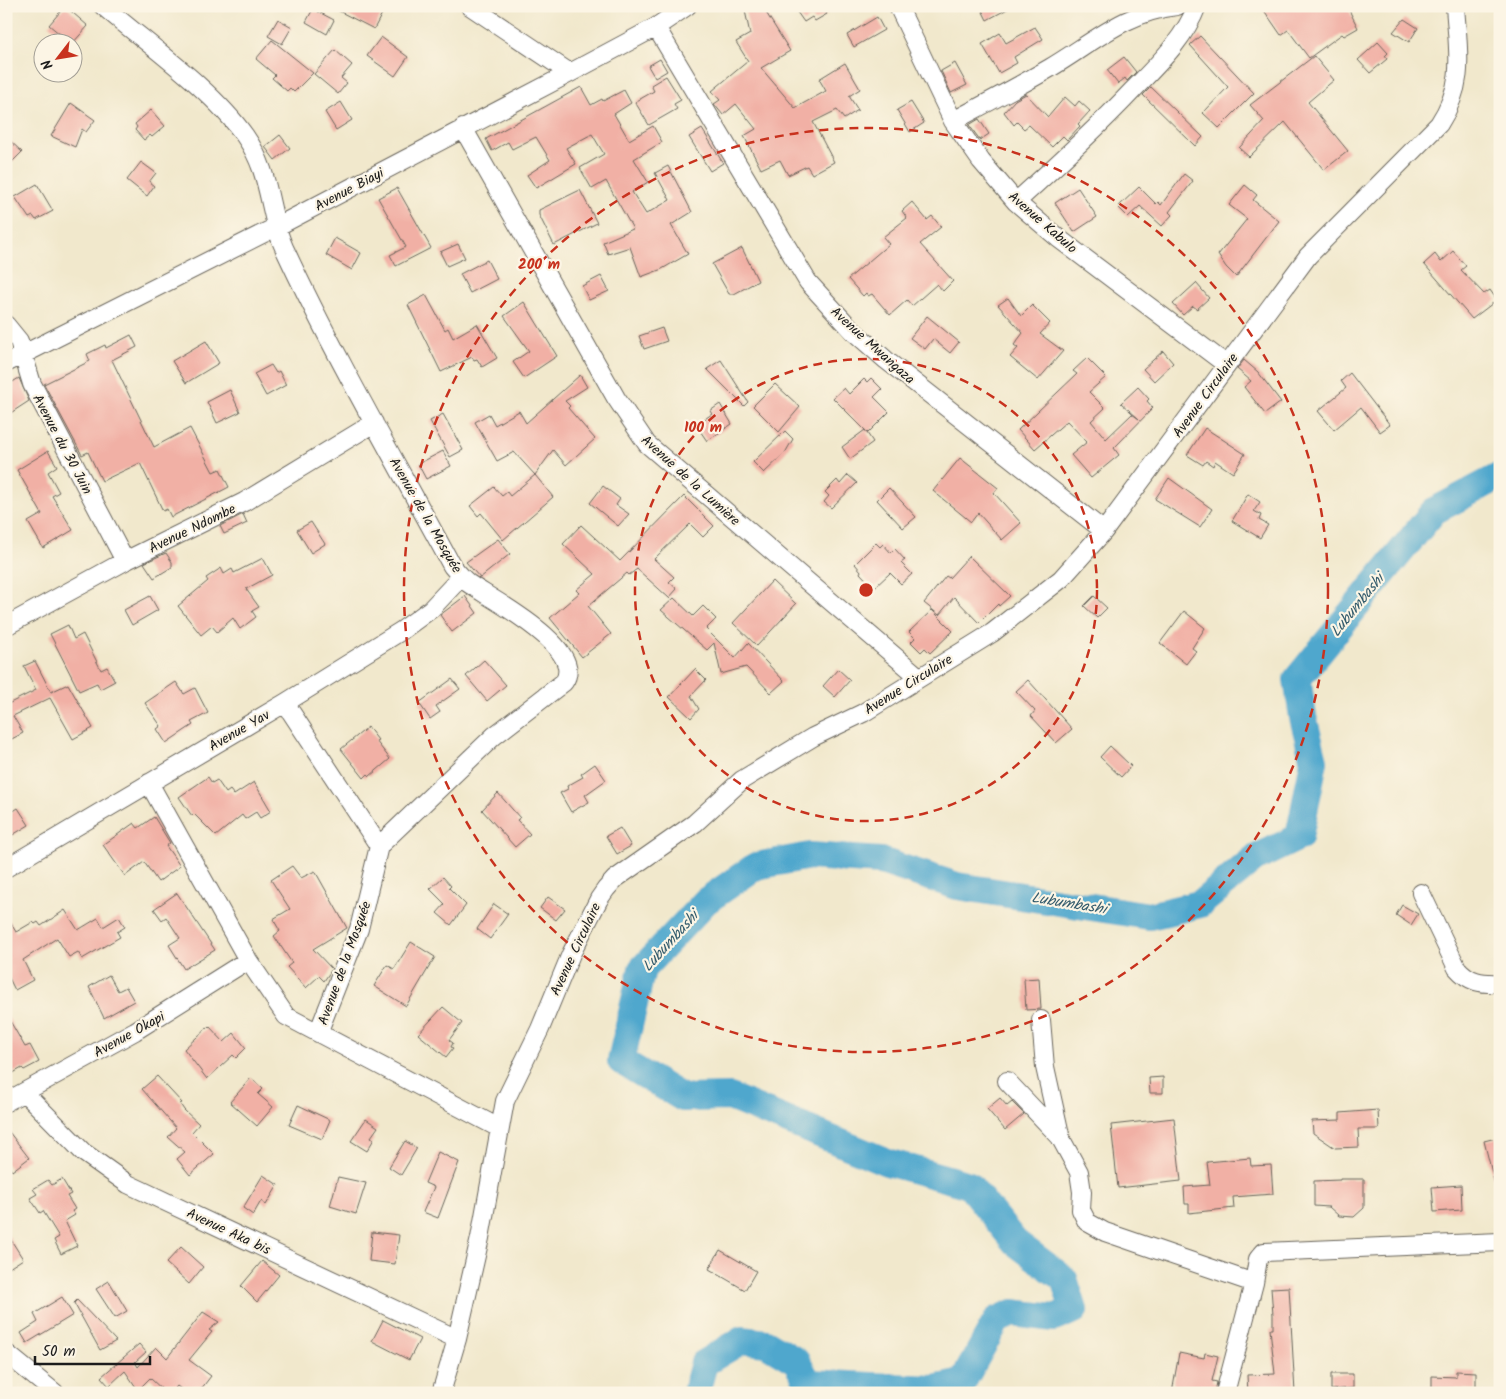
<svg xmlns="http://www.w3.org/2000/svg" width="1506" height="1399" font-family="Kalam,sans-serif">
  <rect width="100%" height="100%" fill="#fcf5e5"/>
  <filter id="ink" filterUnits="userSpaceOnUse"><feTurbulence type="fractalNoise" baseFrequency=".02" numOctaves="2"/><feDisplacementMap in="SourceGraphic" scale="10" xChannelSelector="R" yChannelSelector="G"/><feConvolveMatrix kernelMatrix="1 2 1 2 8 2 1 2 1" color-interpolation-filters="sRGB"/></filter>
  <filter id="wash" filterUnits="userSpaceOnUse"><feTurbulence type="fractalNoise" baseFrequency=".0096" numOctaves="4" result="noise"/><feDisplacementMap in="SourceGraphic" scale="20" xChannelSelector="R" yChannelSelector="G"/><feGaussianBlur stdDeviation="1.12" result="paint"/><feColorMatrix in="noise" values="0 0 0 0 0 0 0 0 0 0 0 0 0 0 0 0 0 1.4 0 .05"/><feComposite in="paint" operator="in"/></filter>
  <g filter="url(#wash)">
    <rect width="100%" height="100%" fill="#f1e8cc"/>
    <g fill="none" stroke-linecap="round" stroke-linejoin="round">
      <path stroke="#50a7cd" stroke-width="28" d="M696,1393L704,1363L742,1340L766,1343L796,1361L809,1383L934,1389L962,1383L997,1320L1013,1313L1054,1318L1074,1310L1064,1279L1015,1242L969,1185L887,1162L730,1097L683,1098L621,1061L642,969L706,901L756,866L810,856L881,861L957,886L1149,916L1200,904L1254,859L1299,837L1314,761L1303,717L1297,679L1434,511L1500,476"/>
    </g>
    <g id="blocks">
      <path fill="#f1b0a5" d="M65,6L88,26L72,44L49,25Z
        M329,6H386L374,29Z
        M744,6H762L790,51L761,68L795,108L826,91L819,79L845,63L860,89L849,96L858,110L844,119L837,110L813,122L834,162L812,174L807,166L788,175L780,160L761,169L744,136L756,129L736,104L723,115L714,104L720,100L712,91L748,61L736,42L750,34Z
        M805,6H829L824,9L827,14L815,21L812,17L804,22L797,12Z
        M980,6H1013L987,20Z
        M1261,6H1347L1358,28L1344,36L1342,34L1309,58L1288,30L1281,35Z
        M313,9L334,20L327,34L306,22Z
        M877,17L884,30L854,47L847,35Z
        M278,19L292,27L282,44L268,36Z
        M1404,19L1418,28L1409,42L1393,32Z
        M1035,27L1043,39L1014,57L1017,63L999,73L982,44L1000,33L1006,43Z
        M1200,36L1254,93L1219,128L1203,113L1228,87L1190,45Z
        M381,37L408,57L395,76L367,56Z
        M272,40L313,73L294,92L290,88L287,91L272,78L275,75L256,59Z
        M1378,42L1388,53L1385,56L1387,59L1370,73L1358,60Z
        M335,50L352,65L341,78L347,83L338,94L314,74Z
        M1314,56L1334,80L1308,102L1348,151L1324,170L1285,122L1249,157L1239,148L1264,121L1250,105Z
        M1124,57L1136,72L1127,81L1125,78L1118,84L1107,70Z
        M660,59L667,71L655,78L648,66Z
        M955,63L967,85L951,93L941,71Z
        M666,76L681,100L674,104L677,109L649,125L635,102L654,91L651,85Z
        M581,87L591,105L602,99L603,101L624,90L631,103L614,114L629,140L653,126L662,142L634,159L648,182L632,192L646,214L670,200L655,173L668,166L692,212L671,225L688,254L662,269L641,277L630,247L608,254L603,242L633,229L606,181L592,189L580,168L604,154L592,134L566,148L576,164L536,188L527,175L550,160L536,137L512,149L508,142L492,151L486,139Z
        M1151,87L1203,137L1195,146L1143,95Z
        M1026,94L1048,117L1065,97L1075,106L1079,101L1090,111L1078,124L1080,126L1067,140L1063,136L1052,147L1029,125L1024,129L1017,122L1014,125L1004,112L1015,100Z
        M341,102L352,120L336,130L325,112Z
        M911,102L924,123L910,132L897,110Z
        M71,103L95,120L86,132L82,129L75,147L51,136Z
        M151,110L165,126L152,137L150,135L144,140L135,130L137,127L135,124Z
        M979,119L989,134L980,140L969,125Z
        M702,129L723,163L710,171L689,137Z
        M280,135L290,148L275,160L265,147Z
        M6,137L22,152L6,168Z
        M141,162L156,173L149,182L154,186L147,196L127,180Z
        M1184,174L1193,181L1169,212L1172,215L1162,226L1140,206L1128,217L1118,207L1139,187L1156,204L1158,202L1161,205Z
        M37,184L53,211L36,220L33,216L29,218L15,197Z
        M1245,185L1257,195L1253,200L1279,221L1236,277L1226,267L1218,255L1247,219L1229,205Z
        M397,188L431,248L396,266L390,255L406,247L378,198Z
        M1078,188L1097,217L1074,232L1055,203Z
        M580,190L597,223L554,245L539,215V210Z
        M912,202L927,220L932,216L941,227L920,244L953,281L943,291L937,284L912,306L907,300L890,315L872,294L868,296L866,293L863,296L848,279L889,244L883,237L907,218L902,211Z
        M335,238L361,253L352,270L326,255Z
        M458,244L465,258L447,266L440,252Z
        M742,248L758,281L734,294H729L712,264Z
        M1453,251L1466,266L1461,270L1484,294L1490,290L1497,300L1472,319L1424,264L1435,254L1441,262Z
        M487,260L497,279L470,293L460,274Z
        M601,276L609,291L589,300L582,286Z
        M1196,283L1209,298L1197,309L1193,306L1183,315L1173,304Z
        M426,295L445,330L448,328L453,338L477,324L497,358L482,367L477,359L474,360L472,357L441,372L408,305Z
        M1008,298L1021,316L1032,305L1050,323L1040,334L1063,351L1038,380L1010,357L1018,348L1014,345L1023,333L998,305Z
        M524,302L557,356L524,378L513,362L529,351L504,316Z
        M927,316L959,342L950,353L933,339L925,349L910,338Z
        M662,328L667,341L644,349L639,336Z
        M131,335L137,347L112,360L154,447L190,428L213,472L220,469L229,487L171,517L167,509L163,511L140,463L102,481L88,452L82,455L44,384L90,361L87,354L105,345L106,348Z
        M206,341L219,363L186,383L172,361Z
        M1163,351L1173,363L1154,381L1143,369Z
        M1087,358L1106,377L1089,392L1105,408L1091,421L1106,439L1132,414L1139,419L1121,403L1138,387L1149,399L1147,401L1153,408L1114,448L1119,455L1091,478L1071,455L1087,442L1067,421L1035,449L1018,430L1077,374L1073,371Z
        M721,360L748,402L744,406L707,369Z
        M1244,360L1258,372L1281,402L1265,414L1244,387L1251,381L1237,369Z
        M271,365L276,373L279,371L286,385L266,396L254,374Z
        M1350,373L1390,425L1380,432L1361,407L1334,430L1318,411L1346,388L1341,381Z
        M580,375L587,387L565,401L570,406L568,408L595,439L566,465L553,450L535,475L514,452L497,461L475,422L489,414L495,425L519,411L526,423Z
        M19,378L29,401L6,416V386Z
        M871,378L882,389L874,397L889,412L868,433L833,398L844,388L849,394L864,379L867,382Z
        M775,384L800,407L779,432L753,406Z
        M230,390L240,412L217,423L207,402Z
        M720,404L732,424L707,441L696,425L712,414L710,411Z
        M443,414L463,450L450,457L430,421Z
        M1205,428L1245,454L1233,473L1215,461L1213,466L1206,461L1203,465L1187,455Z
        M865,430L873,442L850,459L842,447Z
        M785,431L793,439L785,453L764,473L753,462Z
        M48,451L57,466L48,472L59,492L52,496L73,530L43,548L28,522L42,514L17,470Z
        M443,451L451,466L426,479L418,464Z
        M960,458L998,488L994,493L1021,523L1002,540L978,513L971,522L933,491Z
        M535,475L553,497L503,540L481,513L478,516L470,506L494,487L502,496L507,492L510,496Z
        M848,475L857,483L831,508L824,502L829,496L825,492L837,480L840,484Z
        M1169,478L1212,509L1200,527L1155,499Z
        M603,486L620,499L616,505L629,514L618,526L590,503Z
        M889,488L916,517L903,528L877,500Z
        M1248,494L1260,502L1254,511L1261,515L1259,520L1268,525L1260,538L1232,521Z
        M684,496L714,526L703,537L690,524L654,559L674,577L669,582L677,589L669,598L637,569L629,575L627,573L588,606L611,634L582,657L550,618L579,593L576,590L595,574L563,544L581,525L620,561Z
        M243,514L247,523L224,534L220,526Z
        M311,522L325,544L311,553L297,530Z
        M498,539L510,554L480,578L466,562Z
        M876,543L880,547L883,544L891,553L895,549L905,560L901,563L912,574L901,584L890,573L874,588L860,573L861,571L855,564Z
        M166,553L172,562V567L154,578L144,563Z
        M969,556L1010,596L999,606L998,604L979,623L954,597L939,615L924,603L946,576L949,578Z
        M263,558L272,575L246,589L259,607L252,611L256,617L240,629L233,618L217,632L212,626L201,635L178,606L208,581L206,578L221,568L224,574L232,569L234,573Z
        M772,581L796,604L757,646L733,623Z
        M150,596L158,610L132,625L124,610Z
        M465,596L477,613L452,632L440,615Z
        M1094,596L1107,608L1097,618L1084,606Z
        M674,598L693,616L703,606L716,619L706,629L735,658L748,643L784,681L771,693L746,667L721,674L714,643L707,650L661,610Z
        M932,610L953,631L930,653L925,648L921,652L911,642L915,638L909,632Z
        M1184,611L1205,628L1192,648L1196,651L1186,664L1160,643Z
        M68,625L74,639L83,634L101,670L107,667L115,681L100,689L97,683L79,691L50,634Z
        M484,660L506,685L487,701L466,676Z
        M35,661L51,692L68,684L93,728L73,739L50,698L13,716L23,733L6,742V705L36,690L24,666Z
        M695,669L706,680L691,696L699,709L691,718L669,697Z
        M838,669L850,680L835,697L823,686Z
        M452,679L460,689L436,706L440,712L430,719L419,703Z
        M1028,680L1072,729L1056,743L1031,716L1035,711L1016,691Z
        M176,682L184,694L195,688L208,713L191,722L193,725L166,743L157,729L161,726L145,703Z
        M368,727L378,740L376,741L390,759L370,776L368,774L364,778L341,749Z
        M1110,746L1131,766L1121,777L1100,757Z
        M595,764L606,780L585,795L589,802L571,812L560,793L568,789L567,786L583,777L581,774Z
        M208,777L212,783L217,780L226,793L230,790L234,795L254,782L271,811L260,818L256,812L245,819L242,815L216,836L194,814L192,816L179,797Z
        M498,793L520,818L517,820L530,834L515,847L482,810Z
        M18,808L29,825L6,839V816Z
        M154,817L170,843L166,846L180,866L158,882L144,862L125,876L103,845L134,823L138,828Z
        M620,828L631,846L617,854L606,836Z
        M292,866L301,878L315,871L347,928L313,949L332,969L324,981L319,976L306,988L287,967L292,963L274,936L280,931L273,919L290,909L271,880Z
        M443,877L451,886L449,888L466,905L451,925L437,913L445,904L430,889Z
        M177,893L215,950L184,969L169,945L180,938L166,917L162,920L154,909Z
        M548,897L565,909L556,920L540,908Z
        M494,904L508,914L490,939L477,929Z
        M1402,905L1418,914L1411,925L1396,915Z
        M65,910L78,930L98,918L103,927L119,917L125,927L117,932L120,937L82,959L78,952L69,957L57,938L23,960L33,980L15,990L6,972V915L16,932L33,922L35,924L38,922L41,926Z
        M411,942L435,957L406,1006L374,986L387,965L394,969Z
        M109,975L118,991L126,987L134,1001L104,1018L89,987Z
        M1039,978L1041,1009L1026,1010L1024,979Z
        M443,1007L462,1023L449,1040L453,1043L451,1047L453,1048L446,1057L418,1034Z
        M6,1014L25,1047L30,1045L39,1062L24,1070L22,1068L6,1077Z
        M209,1026L224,1042L234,1033L246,1048L236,1058L233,1055L207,1079L184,1049Z
        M157,1076L182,1103L180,1104L184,1110L199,1124L192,1132L214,1154L190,1175L177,1159L185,1152L168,1137L176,1128L142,1089Z
        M1163,1077V1093H1150L1149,1078Z
        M251,1078L263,1089L258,1094L273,1107L257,1126L230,1102Z
        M1000,1098L1007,1106L1012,1102L1024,1114L1005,1130L987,1109Z
        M298,1105L330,1120L322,1139L289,1125Z
        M1378,1110L1379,1129H1358L1359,1147L1335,1148L1313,1133L1312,1121L1340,1120V1113Z
        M1174,1118L1181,1181L1118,1188L1111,1125Z
        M366,1119L378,1127L371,1137L374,1139L367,1151L351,1141Z
        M6,1128L29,1158L12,1171L6,1163Z
        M1500,1137V1185H1495L1484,1141Z
        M405,1141L417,1148L401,1175L389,1167Z
        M438,1152L459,1162L438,1218L423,1212L434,1187L425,1183Z
        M1250,1158L1251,1166L1271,1165L1273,1194L1233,1197L1234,1208L1189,1213V1204H1185L1184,1187L1210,1185L1207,1162Z
        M263,1175L278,1185L266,1205L261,1201L253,1215L243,1208Z
        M338,1177L366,1183L356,1214L330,1206Z
        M62,1179L71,1194L67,1196L75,1209L72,1211L75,1215L65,1221L77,1246L61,1254L54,1240L59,1237L43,1211L40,1213L30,1198L37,1194L33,1189L48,1180L52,1185Z
        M1340,1179H1364V1208L1354,1217L1339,1216L1329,1207L1314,1206V1181L1340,1180Z
        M1461,1185L1462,1210L1434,1212L1432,1187Z
        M6,1232L23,1259L6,1270Z
        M372,1232L399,1235L395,1264L369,1261Z
        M181,1247L203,1267L189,1284L166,1263Z
        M720,1250L756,1271L745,1290L709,1269Z
        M262,1261L279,1275L257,1302L241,1286Z
        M109,1281L127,1311L115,1318L96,1289Z
        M1289,1287L1295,1393H1248L1247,1375L1275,1374L1270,1329H1273V1315L1271,1288Z
        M62,1297L73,1315L27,1343L21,1333L38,1322L34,1314Z
        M77,1300L116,1341L100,1350L74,1303Z
        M203,1312L219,1322L209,1330L212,1332L189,1360L211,1376L198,1393H186L177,1386L171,1393H166L150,1378L138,1390L125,1371L109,1386L101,1377L139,1344L146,1352L135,1362L138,1367L156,1347L167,1358Z
        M383,1320L420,1339L409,1360L372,1341Z
        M1179,1353L1204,1358L1205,1353L1218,1356L1212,1381L1217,1382L1215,1393H1172Z
        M1456,1371L1476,1372V1390L1432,1388V1376L1456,1377Z
        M1331,1374H1353V1388L1331,1390Z"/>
    </g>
  </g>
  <g filter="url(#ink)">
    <use href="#blocks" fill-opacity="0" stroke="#67635a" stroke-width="1"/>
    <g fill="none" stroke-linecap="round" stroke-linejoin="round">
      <g stroke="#67635a" stroke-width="20">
        <path id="minor" d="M103,6C147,44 212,89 245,136C273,176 267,213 286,252C336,359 396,462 452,566C457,572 462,578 468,583C489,598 587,648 564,682L494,736L379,846L359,929L318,1033
          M470,6L570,73
          M898,6L953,121L981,161L1016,202L1058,238L1227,365
          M656,27L808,282L853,331L886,360L1104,531
          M953,121C985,104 1019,86 1050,68C1092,43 1127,11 1177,6
          M463,128L616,398L647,444L919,677
          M1016,202C1056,166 1095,130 1132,91C1157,65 1184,40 1197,6
          M6,325L19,341L32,384L125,561
          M6,363L278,226L570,73L656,27L687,6
          M6,626L125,561L244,502L374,423
          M285,703L379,846
          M149,783L248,960L286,1016L499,1128
          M6,868L285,703L401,631L431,609L461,577
          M1421,893L1457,968C1469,982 1481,984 1500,983
          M1041,1020L1045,1067L1061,1139L1079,1172L1082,1192L1081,1210L1087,1222L1105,1232L1254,1283
          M1007,1081L1060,1137
          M24,1092L83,1152L128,1184L457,1339
          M6,1102L135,1031L248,960
          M6,1353L55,1393
          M441,1393L457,1339L480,1238L505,1101L540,1029L571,954L599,899L606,889L615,879L695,823L742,780L813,737L863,713L992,633L1061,579L1104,531L1308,256L1439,124C1466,83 1458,52 1455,6
          M1225,1393L1254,1283L1258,1259L1264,1252L1500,1242"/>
      </g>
      <use href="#minor" stroke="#fff" stroke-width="18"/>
    </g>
  </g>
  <g fill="none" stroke="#c8321e" stroke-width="2.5" stroke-dasharray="9 6">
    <circle cx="866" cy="590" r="231"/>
    <circle cx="866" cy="590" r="462"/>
  </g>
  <g text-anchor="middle" stroke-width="4.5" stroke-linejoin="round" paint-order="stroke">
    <g font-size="14" fill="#1c1c1c" stroke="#fcf5e5">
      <text transform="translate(349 189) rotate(-28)" y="5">Avenue Biayi</text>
      <text transform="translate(1043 222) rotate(41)" y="5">Avenue Kabulo</text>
      <text transform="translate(873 345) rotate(42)" y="5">Avenue Mwangaza</text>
      <text transform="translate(1205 395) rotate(-54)" y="5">Avenue Circulaire</text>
      <text transform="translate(63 444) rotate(62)" y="5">Avenue du 30 Juin</text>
      <text transform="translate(691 480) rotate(42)" y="5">Avenue de la Lumière</text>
      <text transform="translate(426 515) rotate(60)" y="5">Avenue de la Mosquée</text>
      <text transform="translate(192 528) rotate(-26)" y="5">Avenue Ndombe</text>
      <text transform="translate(908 684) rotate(-32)" y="5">Avenue Circulaire</text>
      <text transform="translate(239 730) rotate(-30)" y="5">Avenue Yav</text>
      <text transform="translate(575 949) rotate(-65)" y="5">Avenue Circulaire</text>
      <text transform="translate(344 963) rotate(-70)" y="5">Avenue de la Mosquée</text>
      <text transform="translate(129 1034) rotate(-29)" y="5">Avenue Okapi</text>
      <text transform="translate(229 1231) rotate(25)" y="5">Avenue Aka bis</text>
    </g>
    <g font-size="15" font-style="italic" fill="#335b6c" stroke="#fcf5e5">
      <text transform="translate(1357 605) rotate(-51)" y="5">Lubumbashi</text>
      <text transform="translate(1069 903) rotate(9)" y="5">Lubumbashi</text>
      <text transform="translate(670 941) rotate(-48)" y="5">Lubumbashi</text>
    </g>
  </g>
  <circle cx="866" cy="590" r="8" fill="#c8321e" stroke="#fcf5e5" stroke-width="2.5"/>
  <g font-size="15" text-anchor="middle" font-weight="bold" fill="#c8321e" stroke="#fcf5e5" stroke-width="4.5" stroke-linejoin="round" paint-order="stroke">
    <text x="539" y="269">200 m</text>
    <text x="703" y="432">100 m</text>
  </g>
  <rect width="1506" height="1399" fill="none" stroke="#fcf5e5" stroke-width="25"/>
  <g transform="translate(58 58) rotate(239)"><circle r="24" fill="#fcf5e5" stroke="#a29e95"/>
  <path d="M0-4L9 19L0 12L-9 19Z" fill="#c8321e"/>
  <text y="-8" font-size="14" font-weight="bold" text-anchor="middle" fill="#1c1c1c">N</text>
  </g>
  <path d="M35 1356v8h115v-8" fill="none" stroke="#1c1c1c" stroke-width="2.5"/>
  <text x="42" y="1356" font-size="15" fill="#1c1c1c" stroke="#fcf5e5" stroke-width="4" paint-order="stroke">50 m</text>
</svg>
